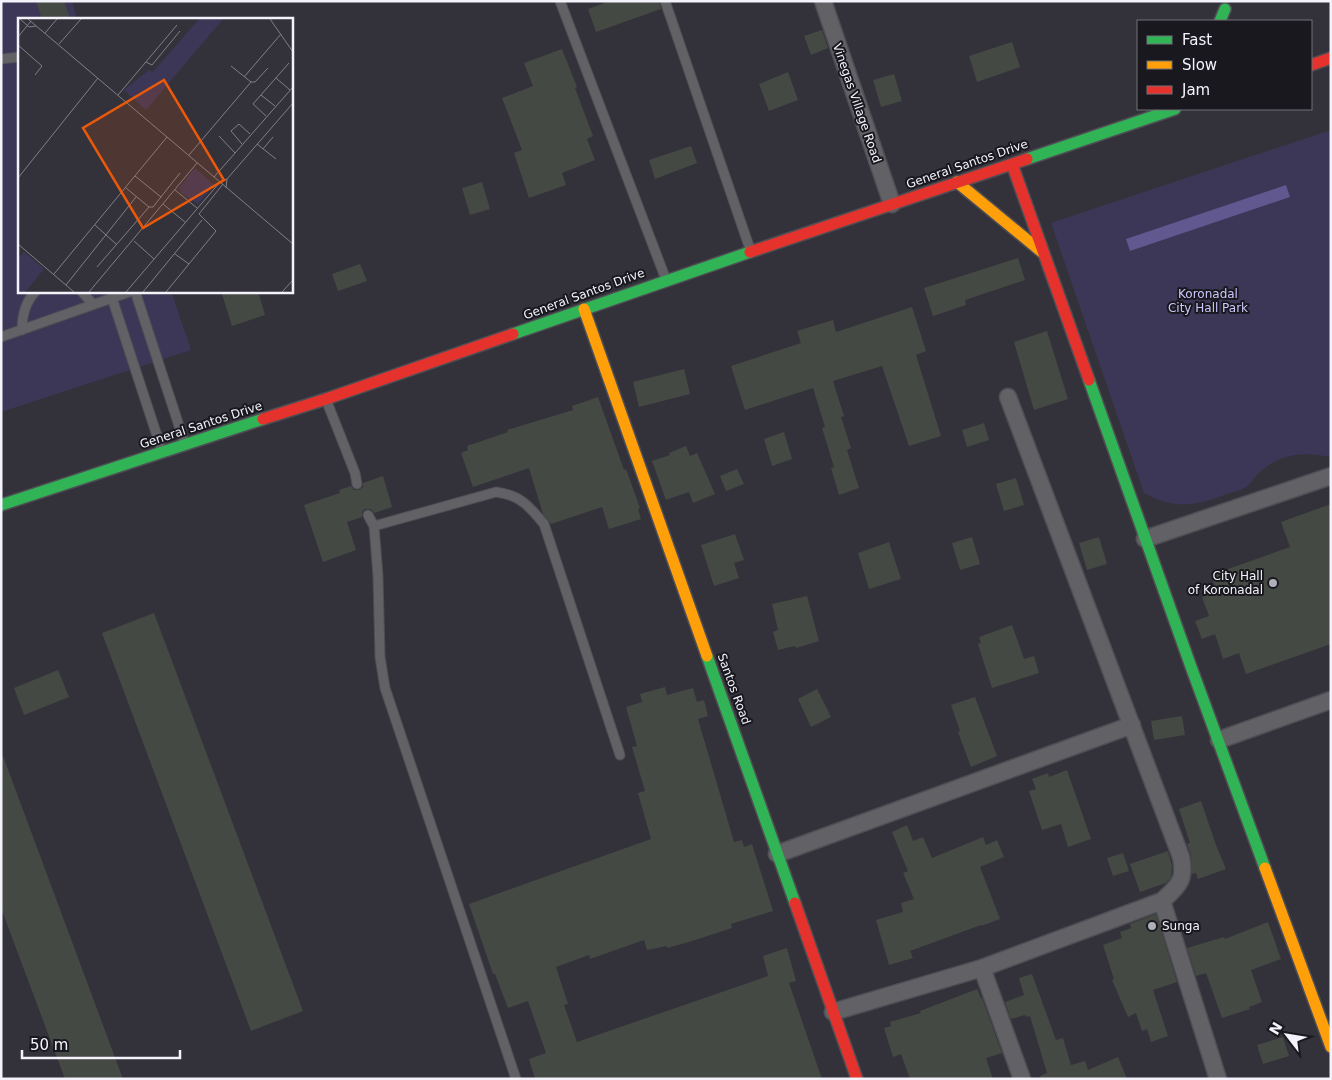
<svg xmlns="http://www.w3.org/2000/svg" width="1332" height="1080" font-family="'DejaVu Sans',sans-serif">
  <rect width="100%" height="100%" fill="#33323a"/>
  <path fill="#3c3757" d="M1,1H72L77,19H19V291H171L191,350L1,412Z
    M1331,130V457C1305,452 1284,452 1262,470C1256,475 1252,482 1246,487C1240,491 1231,492 1224,495C1192,507 1175,509 1144,493L1051,223Z"/>
  <path fill="#60588f" d="M1286,185L1290,197L1130,251L1126,239Z"/>
  <path fill="#444943" d="M36,1H64L70,19H42Z
    M610,1H659L661,9L596,32L588,9Z
    M822,30L828,48L811,55L804,36Z
    M1012,42L1020,67L977,82L969,56Z
    M562,49L577,87L575,88L593,136L587,139L595,160L562,173L566,185L529,198L514,153L522,150L502,98L533,86L524,63Z
    M788,72L798,100L769,111L759,84Z
    M894,74L902,101L881,107L873,80Z
    M691,146L697,163L655,179L649,160Z
    M482,182L490,209L470,215L462,188Z
    M1018,258L1025,280L965,300L966,305L933,316L924,288Z
    M360,264L367,281L338,291L332,274Z
    M221,291H258L265,315L232,326Z
    M912,307L926,351L916,355L941,436L909,446L882,366L833,381L844,416L841,417L851,448L847,450L859,488L839,495L831,468L834,467L822,428L825,427L813,388L745,410L731,366L801,343L797,331L833,320L836,332Z
    M1047,331L1068,399L1034,410L1014,342Z
    M684,369L690,394L639,407L633,382Z
    M598,397L624,470L626,469L640,508L638,509L641,519L609,529L602,507L551,524L543,514L529,468L473,487L461,453L468,450L467,446L508,432L507,430L573,410L572,406Z
    M984,423L989,440L967,447L962,430Z
    M784,432L792,459L772,466L764,439Z
    M686,446L690,456L697,453L715,494L693,503L689,492L666,500L652,461L670,455L669,453Z
    M737,469L744,484L726,491L720,476Z
    M383,476L392,507L374,513L371,509H365L362,512V517L347,522L356,550L323,562L304,505L340,493L339,490L351,486L354,490H359L363,487V483Z
    M1016,478L1024,505L1004,511L996,484Z
    M1331,504V644L1246,674L1239,653L1223,659L1215,634L1202,639L1195,621L1209,616L1202,597L1217,592L1211,575L1290,547L1281,522Z
    M735,534L744,560L734,563L739,578L714,586L701,545Z
    M972,537L980,564L960,570L952,543Z
    M1099,537L1107,564L1087,570L1079,543Z
    M889,542L901,579L869,589L858,553Z
    M807,596L819,641L796,648L795,646L778,650L773,632L778,630L772,604Z
    M154,613L303,1011L251,1031L102,633Z
    M1012,625L1024,659L1034,656L1039,673L992,688L978,644L981,643L979,637Z
    M58,670L69,697L24,715L14,688Z
    M665,687L667,695L693,688L697,702L704,700L708,716L698,719L734,842L742,840L744,847L752,844L773,911L731,924L732,928L689,942L667,948V946L647,950L644,940L590,959L589,955L556,967L568,1004L564,1005L577,1042L768,976L763,956L787,948L796,981L789,983L822,1079H535L529,1059L546,1053L528,1001L508,1008L495,974H493L469,904L651,839L638,793L645,791L632,747L637,746L626,707L642,702L640,694Z
    M817,689L831,717L811,727L798,699Z
    M975,697L997,756L971,767L958,732L960,731L951,705Z
    M1182,716L1185,735L1154,740L1151,721Z
    M1,756H3L123,1079H65L1,908Z
    M1067,770L1091,839L1068,847L1061,824L1042,830L1029,791L1036,789L1032,779L1048,773L1049,777Z
    M1201,801L1216,845L1226,869L1198,879L1196,873L1192,874L1191,855L1187,844L1190,843L1179,809Z
    M907,825L913,841L923,837L932,858L983,837L986,845L997,840L1004,857L980,867L1000,919L981,926V925L910,951L913,958L889,965L876,920L903,912L901,903L914,899L903,873L908,871L892,832Z
    M1168,851L1172,866L1171,878L1166,883L1140,892L1130,864Z
    M1123,853L1129,871L1113,876L1107,858Z
    M1156,914L1177,982L1153,990L1168,1036L1151,1042L1147,1029L1142,1031L1136,1013L1128,1017L1112,980L1114,979L1103,945L1122,938L1120,932L1131,928L1130,924Z
    M1268,922L1281,959L1251,970L1262,1002L1249,1007L1250,1009L1222,1018L1206,973L1196,976L1187,948L1224,937L1225,939Z
    M1032,974L1056,1040L1063,1038L1071,1065L1085,1061L1088,1070L1118,1057L1127,1079H1041L1040,1076L1047,1073L1030,1016L1026,1017L1025,1015L1011,1019L1005,1002L1024,995L1019,978Z
    M977,989L981,998H982L1002,1053L986,1058L993,1079H910L901,1054L893,1057L884,1028L891,1026L890,1022L921,1013L920,1011Z
    M1283,1037L1289,1056L1263,1064L1257,1045Z"/>
  <g fill="none" stroke-linecap="round" stroke-linejoin="round">
    <g stroke="#4f4e55" stroke-width="11">
      <path id="lane" d="M560,1L665,277
        M665,1L750,249
        M1,59L19,57
        M81,291L93,304
        M135,291L184,441
        M112,298L161,448
        M22,330C22,315 25,302 36,291
        M1,337L132,291
        M327,402L355,473L357,484
        M368,515L374,526L378,576L380,657L385,688L516,1079
        M374,526L496,492C520,495 529,506 544,524L620,755"/>
    </g>
    <g stroke="#4f4e55" stroke-width="19">
      <path id="street" d="M823,1L892,204
        M1008,397L1181,857C1186,881 1178,886 1162,901
        M1145,539L1331,476
        M1219,740L1331,700
        M777,854L1132,725
        M982,968L1022,1079
        M833,1012L982,968L1162,901L1218,1079"/>
    </g>
    <g stroke="#4f4e55" stroke-width="14">
      <path id="fast" d="M1220,21L1225,9
        M1027,159L1175,109
        M513,334L750,252
        M1089,380L1190,664L1265,868
        M1,505L263,419
        M707,656L795,903"/>
    </g>
    <g stroke="#4f4e55" stroke-width="14">
      <path id="slow" d="M957,182L1043,253
        M584,309L707,656
        M1265,868L1331,1047"/>
    </g>
    <g stroke="#4f4e55" stroke-width="14">
      <path id="jam" d="M1311,65L1331,58
        M1012,164L1089,380
        M750,252L1027,159
        M263,419L326,399L513,334
        M795,903L857,1079"/>
    </g>
    <use href="#lane" stroke="#616166" stroke-width="9"/>
    <use href="#street" stroke="#616166" stroke-width="16"/>
    <use href="#fast" stroke="#30b455" stroke-width="11"/>
    <use href="#slow" stroke="#ff9f0a" stroke-width="11"/>
    <use href="#jam" stroke="#e5322d" stroke-width="11"/>
  </g>
  <g fill="#b0afb8" stroke="#18181e" stroke-width="2">
    <circle cx="1273" cy="583" r="5"/>
    <circle cx="1152" cy="926" r="5"/>
  </g>
  <g text-anchor="middle" stroke-width="4" stroke-linejoin="round" paint-order="stroke">
    <g font-size="12" fill="#f4f3fc" stroke="#18181e">
      <text transform="translate(857 103) rotate(71)" y="4">Vinegas Village Road</text>
      <text transform="translate(967 164) rotate(-19)" y="4">General Santos Drive</text>
      <text transform="translate(584 294) rotate(-20)" y="4">General Santos Drive</text>
      <text transform="translate(201 425) rotate(-18)" y="4">General Santos Drive</text>
      <text transform="translate(734 689) rotate(70)" y="4">Santos Road</text>
    </g>
    <g font-size="12" fill="#ccc7fc" stroke="#18181e">
      <text x="1208" y="298">Koronadal<tspan x="1208" dy="14">City Hall Park</tspan></text>
    </g>
    <g font-size="12" fill="#f4f3fc" stroke="#18181e" text-anchor="end">
      <text x="1263" y="580">City Hall<tspan x="1263" dy="14">of Koronadal</tspan></text>
      <text x="1162" y="930" text-anchor="start">Sunga</text>
    </g>
  </g>
  <g transform="translate(18 18)">
    <rect width="275" height="275" fill="#33323a"/>
    <path d="M181,1H205L128,92L106,72L131,52L135,54ZM177,150L196,167L180,186L163,175L161,170ZM6,234L26,251L7,274H0V240Z" fill="#3c3757"/>
    <path fill="none" stroke="#807f88" stroke-width="1" d="M2,1L11,9L18,8M10,1L275,226M252,1L275,34M27,15L39,1M0,19L13,3M41,26L63,1M0,27L24,48L17,57M128,44L134,47L162,13M213,48L233,64M226,59L263,16M258,60L272,72M233,64H237L250,50M100,77L159,7M243,77L257,88M248,98L235,86L271,45M201,118L217,135M224,126L213,113L221,106L232,116M239,126L258,141M245,131L255,119M171,137L233,64M117,158L143,179M196,159L275,69M0,160L80,60M209,161L275,85M202,164L209,161L208,170M157,172L179,190M145,186L167,204M131,189H135L162,155M77,207L98,226M116,223L136,241M0,226L56,274M157,236L171,246M79,249L131,189L108,170M36,256L149,119M48,267L118,179M71,274L179,145M108,274L202,164M125,274L184,202M148,274L198,213L181,196L205,166M264,274L275,262"/>
    <path fill="#e8590c" fill-opacity="0.15" stroke="#e8590c" stroke-width="2.5" d="M146,62L206,162L125,210L65,110Z"/>
    <rect width="275" height="275" fill="none" stroke="#f4f3fc" stroke-width="2.5"/>
  </g>
  <rect width="1332" height="1080" fill="none" stroke="#f4f3fc" stroke-width="5"/>
  <rect x="1137" y="20" width="175" height="90" fill="#18181e" stroke="#707077"/>
  <rect x="1147" y="36" width="25" height="8" fill="#30b455" stroke="#707077"/>
  <text x="1182" y="45" font-size="15" fill="#f4f3fc">Fast</text>
  <rect x="1147" y="61" width="25" height="8" fill="#ff9f0a" stroke="#707077"/>
  <text x="1182" y="70" font-size="15" fill="#f4f3fc">Slow</text>
  <rect x="1147" y="86" width="25" height="8" fill="#e5322d" stroke="#707077"/>
  <text x="1182" y="95" font-size="15" fill="#f4f3fc">Jam</text>
  <g transform="translate(1287 1035) rotate(301)" stroke="#18181e" stroke-width="4" paint-order="stroke">
  <path d="M0-4L9 19L0 12L-9 19Z" fill="#f4f3fc"/>
  <text y="-8" font-size="14" font-weight="bold" text-anchor="middle" fill="#f4f3fc">N</text>
  </g>
  <path d="M22 1050v8h158v-8" fill="none" stroke="#f4f3fc" stroke-width="2.5"/>
  <text x="30" y="1050" font-size="15" fill="#f4f3fc" stroke="#18181e" stroke-width="4" paint-order="stroke">50 m</text>
</svg>
